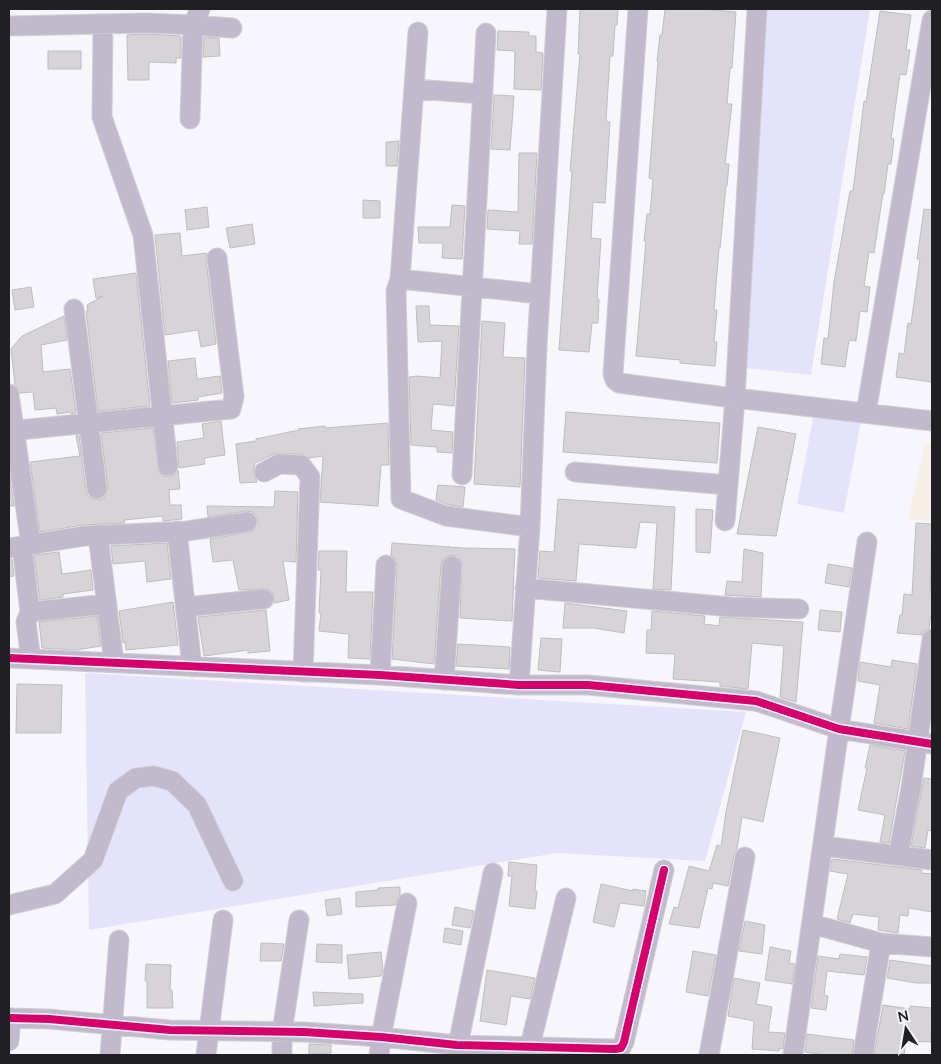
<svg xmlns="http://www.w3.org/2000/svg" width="941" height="1064" font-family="Lato,sans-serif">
  <rect width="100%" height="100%" fill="#f7f6fc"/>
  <path fill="#f6efe7" d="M925,443L932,444V521L908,519Z"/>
  <path fill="#e5e2fb" d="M767,9H870L811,375L745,368Z
    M814,412L861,421L844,513L797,504Z
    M85,673L746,712L705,861L557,853L89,930Z"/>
  <path fill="#d6d4d6" stroke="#bfbdbf" d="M580,9H618L617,25H615L613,56H610L606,121L610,122L605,203L593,202L591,238L601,239L597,299H599L598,323H592L589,352L559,350L572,171H570L580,54H578Z
    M665,9H702L736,12L732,68H730L727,104H732L725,164H729L727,186H726L720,248H719L714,310H717L714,342H717L715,366L680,363V360L636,356L646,241H644L647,214H650L653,179L649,178L658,61H657L660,35H662Z
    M880,11L911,15L906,50H910L906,75L900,74L891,139H894L891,164H888L884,194L883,193L874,253L869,252L864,286L870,287L867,312L860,311L856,341L849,340L845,367L821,364L824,338L828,339L834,282L850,191H853L864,101L866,102Z
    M498,31L529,32V36H536V52L543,53L541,90L514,89L515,51L497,50Z
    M146,34L181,36V58H176V63L149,62V80H128L127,35Z
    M204,37L219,38L220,56L203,57Z
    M48,51H81V69H48Z
    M494,95L514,96L510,150L491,149Z
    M399,141L397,166H386V142Z
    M519,153H537L532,244H519L520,231L487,229L488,210L518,212Z
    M363,200L380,201V218H363Z
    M452,205L465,206L462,259L442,258L443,243H419L418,227H450Z
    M207,207L209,227L187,230L185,210Z
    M924,209L932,210V382L896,377L899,353L904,354L908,323L911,324L920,259H917Z
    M252,224L255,244L230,248L226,228Z
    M180,233L182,256L207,253L206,259L216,344L201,347L198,330L165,335L155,235Z
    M136,273L150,406L98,411L86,311H88L87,305L103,296L96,298L93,279Z
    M31,287L34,307L15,310L12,290Z
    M416,306H429L430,325L459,326L454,406L433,404L431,430L453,432L452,453L437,452V447L411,445L409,377L417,376L440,378L442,341L418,342Z
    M64,316L67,340L41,345L43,372L70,369L76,413L71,414V412L57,414L56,408L35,410L33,392L20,393L15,385L11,349L22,336Z
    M482,321L505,323L503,357L525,358L520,487L474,484Z
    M195,358L197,379L220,376L222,393L198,397V400L172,403L168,361Z
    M566,412L720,423L717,463L563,452Z
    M221,421L225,455L204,458L205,464L179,468L177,442L204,438L202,424Z
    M388,423L389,465H381L378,506L320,502L323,456L309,458L302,454H274L255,463L253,472L257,482L240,483L236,444L256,441V439L299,430L298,429L325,426V428Z
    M758,427L796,434L776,536L737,534Z
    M153,428L159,472L163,476L169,477L174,475L178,470L180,489L169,490L170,505H181L182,519L163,521V516L124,520L125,523L83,525L40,532L30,462L80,456L76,436L79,435L86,491L88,496L92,499L99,500L104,498L108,488L101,433Z
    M9,470L14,506H9Z
    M438,485L465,487L463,507L449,505L436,500Z
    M275,491L298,492L296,562L283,561L289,600L274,603L273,593L268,589L239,590L233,560L213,562L210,539L254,531L258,526V521L256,515L252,512L246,511L208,517L207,506L274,507Z
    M558,499L675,507L671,590L653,589L657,523L640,522L636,548L579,544L576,581L538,578L540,551L554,552Z
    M696,509L713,510L710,553L696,552Z
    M916,523L932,524L930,597H932V615H931L929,628L923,632L922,635L897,633L900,615H902L904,594L912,595Z
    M167,543L171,579L147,582L145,561L113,564L111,546Z
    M392,543L464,548L515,549L512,621L460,618L462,562L458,556L453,555L448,556L443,559L441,565L434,664L392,659L397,566L396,560L391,555Z
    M744,549L763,553L761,597L725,595L727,581L742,582Z
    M319,551H347L346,592H373L370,659L348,658L349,634L319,631L321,613H319L321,570H318Z
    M59,552L62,574L91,570L93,590L63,594V597L40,600L34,555Z
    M9,559H12L14,576L9,577Z
    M828,564L852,568L849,587L825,583Z
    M173,602L178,645L126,650L125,642L123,643L119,611Z
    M565,603L627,611L624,633L594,628H563Z
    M266,610L270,651L248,653V650L204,656L198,617Z
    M820,610L842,612L840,632L818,630Z
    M652,611L705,616L704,624L719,626L720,617L803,622L796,702L780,697L784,646L752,643L748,689L720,686V682L673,679L675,654L646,653L647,630H651Z
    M97,616L101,646L76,650L42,648L39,622Z
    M541,638L562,639L560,672L538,670Z
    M458,644L510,647L509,669L456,666Z
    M892,660L917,664L908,729L874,723L880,685L858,681L860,662L891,667Z
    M17,684L62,685L61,733H16Z
    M743,730L780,738L763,822L742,817L737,849L734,855L728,886L713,883L712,889L708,888L699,928L669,924L674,907L678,908L689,866L709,871L717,845L721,846L726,812Z
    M870,745L905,751L889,843L880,842L885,815L858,810L867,768H865Z
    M924,778L932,779V831L928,830L925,848L911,846Z
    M832,859L922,870L921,873L932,874V912L909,908L908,916L900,915L898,933L878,930L879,917L853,914L850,923L837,919L848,874L830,871Z
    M509,862L537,865L535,891H537L535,909L509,906L512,876H508Z
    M601,884L633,891V889L646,891L644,906L620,903L614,927L593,922Z
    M400,887V894L395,905L356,907V892L378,890V888Z
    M340,898L342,914L327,916L325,900Z
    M455,907L474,911L470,928L452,925Z
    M745,921L765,925L762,954L739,951Z
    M445,928L463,931L461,945L443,942Z
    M261,943L284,944L281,961H260Z
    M317,944L342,945V963L316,962Z
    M770,947L791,951L789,963L795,964L792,984L765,980Z
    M693,951L716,955L708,996L686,992Z
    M381,952L383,970L381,976L349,979L347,955Z
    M840,954L867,957L864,975L827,971L824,995L828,996L826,1010L811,1008L818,956L839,959Z
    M890,960L932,966V983H916L887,978Z
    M146,964L171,965L170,990H172L173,1008H147V981H145Z
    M487,970L535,978L530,999L511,996L506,1025L480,1021Z
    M734,978L760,983L756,1004L772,1007L768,1032L785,1033L783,1049L779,1048V1051L752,1049L754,1021L728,1016Z
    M313,992L363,994V1003L314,1006Z
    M883,1005L910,1009V1006L932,1008L931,1042L906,1041L904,1055H874Z
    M807,1034L854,1040L852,1055H825L805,1052Z
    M309,1044L331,1045V1053L309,1054Z"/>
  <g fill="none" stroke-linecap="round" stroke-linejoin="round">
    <g stroke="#d1d0d4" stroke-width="21">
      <path id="street" d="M638,9L613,374L615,380L619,383L718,396L932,421
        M103,24L102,117L143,235L168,466
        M9,26L146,23L193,25L200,9
        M418,32L400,279L396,291L401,499L446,516L530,527
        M415,89L483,94
        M190,119L193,25L232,28
        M400,279L540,294
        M74,309L97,489
        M9,394L31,545
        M866,413L932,20
        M9,431L231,409L234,397L217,258
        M264,472L279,464L301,465L310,477L303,672
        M575,472L728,485L735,398L757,9
        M462,475L486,33
        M725,521L728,485
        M177,531L192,667
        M98,535L114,663
        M22,546L30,612
        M9,548L85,536L187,531L247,522
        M525,588L731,607L799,609
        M185,607L264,599
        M9,658L380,675L519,685H588L756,701L839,729L932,744
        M31,659L26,622L30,612L107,604
        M380,675L386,565
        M444,680L452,566
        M519,685L530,527L537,346L557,9
        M823,846L932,860
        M898,856L911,788L932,639
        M9,905L55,894L93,860L118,791L136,778L154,776L172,781L197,805L233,881
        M812,924L881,943L932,947
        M9,1018L49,1019L170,1030L304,1032L381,1037L457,1045L615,1049L621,1048L624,1042L664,870
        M9,1041L11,1018
        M530,1046L566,898
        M110,1055L119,940
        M206,1055L223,920
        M282,1055V1032L299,920
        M379,1055L381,1037L407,903
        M456,1055L493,873
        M709,1055L745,857
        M793,1055L839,729L867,542
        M863,1055L881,943"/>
    </g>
    <use href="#street" stroke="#c1bacc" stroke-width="19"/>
    <g stroke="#f5f4fe" stroke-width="11">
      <path id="cycleway" d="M9,658L380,675L519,685H588L756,701L839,729L932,744
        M9,1018L49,1019L170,1030L304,1032L381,1037L457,1045L615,1049L621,1048L624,1042L664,870"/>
    </g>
    <use href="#cycleway" stroke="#d6006c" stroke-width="8"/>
  </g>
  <rect width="941" height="1064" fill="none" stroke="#202024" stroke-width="20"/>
  <g transform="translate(906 1029) rotate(348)" stroke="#f5f4fe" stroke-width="4" paint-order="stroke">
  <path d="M0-4L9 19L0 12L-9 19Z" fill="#202024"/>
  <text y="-8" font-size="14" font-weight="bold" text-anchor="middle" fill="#202024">N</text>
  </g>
</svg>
